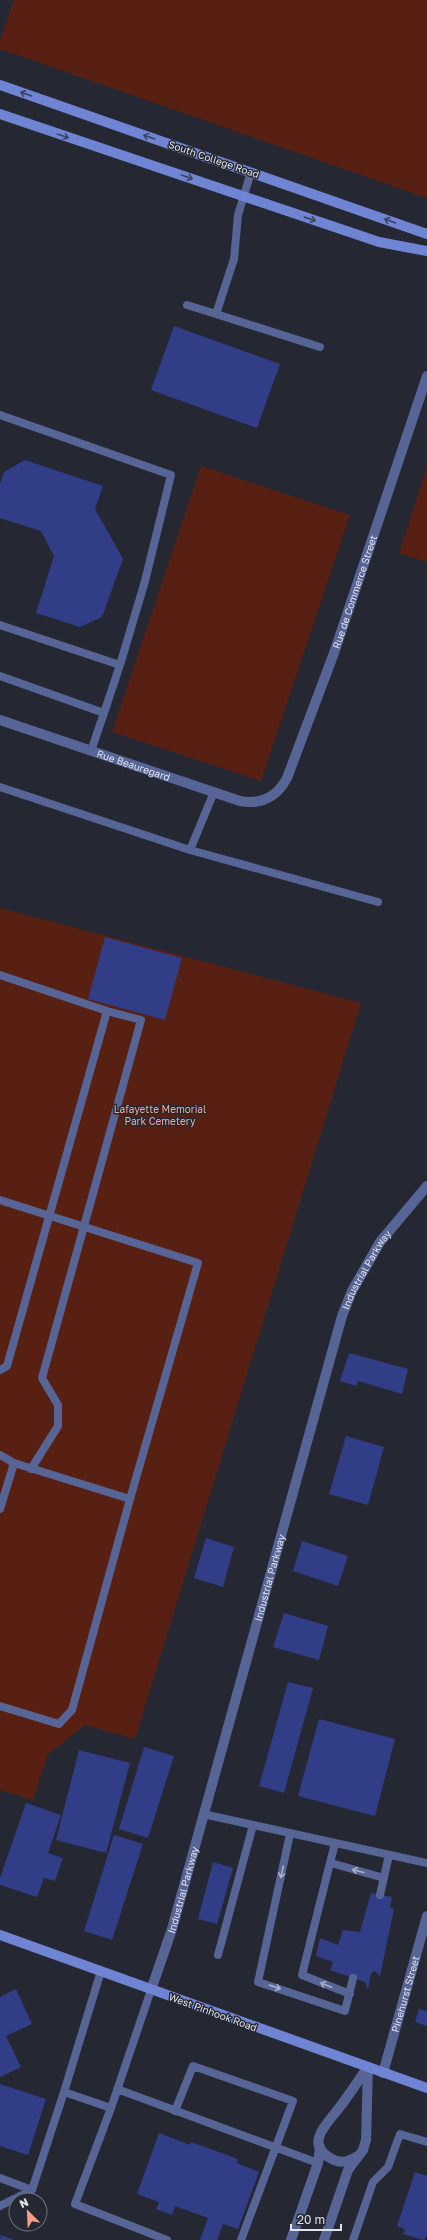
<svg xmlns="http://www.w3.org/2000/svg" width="427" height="2240" font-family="'Golos Text',sans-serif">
  <rect width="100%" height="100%" fill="#252833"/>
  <path fill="#582012" d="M14,0H427V198L0,49V41Z
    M201,466L350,515L261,781L112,732Z
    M427,467V562L399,553Z
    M0,908L361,1003L135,1739L85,1725L48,1754L33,1800L0,1790Z"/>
  <path fill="#313d86" d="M174,326L280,364L257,428L151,390Z
    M25,460L103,486L95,509L123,559L102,617L80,627L36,613L54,556L41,531L0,518V484L4,472Z
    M105,937L182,958L165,1020L88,999Z
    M349,1353L408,1369L402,1394L358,1381L356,1386L340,1381Z
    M346,1436L384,1447L368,1505L329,1494Z
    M206,1538L234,1547L223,1587L194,1578Z
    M302,1541L348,1556L338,1586L293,1571Z
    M284,1613L328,1626L319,1660L273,1647Z
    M288,1682L313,1688L284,1793L259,1786Z
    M319,1719L395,1739L375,1816L298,1796Z
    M144,1747L174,1756L148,1838L119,1829Z
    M79,1750L130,1763L106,1853L56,1840Z
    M26,1803L61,1815L48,1853L63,1858L55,1881L44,1878L37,1897L0,1885V1878Z
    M114,1835L143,1844L112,1940L84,1931Z
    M213,1862L233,1868L217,1924L198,1919Z
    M371,1893L392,1897L390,1908L394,1909L380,1976L375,1971L371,1973L368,1990L365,1982L330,1970L333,1962L316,1956L320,1938L338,1945L343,1930L360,1932Z
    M16,1989L32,2024L6,2036L21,2067L0,2077V1997Z
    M419,2009L427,2011V2026L415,2022Z
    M0,2084L46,2099L28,2155L0,2146Z
    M159,2133L190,2145L191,2142L238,2159L237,2163L259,2172L238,2229L223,2224L217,2240H200L208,2218L175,2206L172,2215L156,2209L159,2202L137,2194Z
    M415,2172L427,2176V2235L424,2240L403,2234L405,2229L397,2226Z
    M1,2235L14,2240H0Z"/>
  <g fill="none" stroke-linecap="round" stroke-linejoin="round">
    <path stroke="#576496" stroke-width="8" d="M251,172L238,215L234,259L216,314L320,347
      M187,305L216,314
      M0,415L171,475L145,581L120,665
      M0,625L120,665L104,713L0,676
      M91,751L104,713
      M0,787L190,850L214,792
      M190,850L378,902
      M0,975L107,1011L141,1020L42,1378L58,1405V1426L31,1469
      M0,1200L198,1263L130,1499L14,1463L0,1455
      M0,1370L7,1366L107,1011
      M0,1509L14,1463
      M0,1706L59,1724L72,1710L130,1499
      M203,1814L427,1863
      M290,1834L258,1982L345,2011L353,1978
      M335,1843L302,1975L350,1994
      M331,1863L384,1878
      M380,1895L389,1855
      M218,1955L253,1825
      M101,1971L64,2092L111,2108L151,1990
      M117,2089L318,2163
      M111,2108L75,2204L167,2240
      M175,2111L193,2066L293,2101L241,2240
      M0,2178L32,2190
      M0,2206L32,2190L64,2092
      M353,2240L373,2182L388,2167L400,2134L427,2142"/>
    <g stroke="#576496" stroke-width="10">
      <path id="s1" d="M0,720L240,801C262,805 277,797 287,778L334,653L427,376"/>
      <path id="s2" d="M151,1990L172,1929L342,1316L352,1291L380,1242L427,1186"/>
      <path id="s3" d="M383,2073L427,1916"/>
      <path d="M356,2157C347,2162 340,2164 330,2158C304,2143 328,2123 339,2108C349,2095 358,2081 368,2067"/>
      <path d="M291,2240L318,2163L320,2147"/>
      <path d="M324,2240L348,2170L363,2150L366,2140L368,2067"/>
    </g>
    <path stroke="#7084d4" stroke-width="10" d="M0,85L427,234
      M0,114L379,242L427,251
      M0,1935L427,2088"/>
  </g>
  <defs><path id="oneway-shaft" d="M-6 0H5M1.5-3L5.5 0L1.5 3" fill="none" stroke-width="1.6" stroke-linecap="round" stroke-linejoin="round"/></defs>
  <g stroke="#3c4463">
    <use href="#oneway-shaft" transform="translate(26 94) rotate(-161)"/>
    <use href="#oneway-shaft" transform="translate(63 136) rotate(19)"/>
    <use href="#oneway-shaft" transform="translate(149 137) rotate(-161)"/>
    <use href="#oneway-shaft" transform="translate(187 177) rotate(19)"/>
    <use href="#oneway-shaft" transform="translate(310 219) rotate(19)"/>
    <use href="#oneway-shaft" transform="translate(390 221) rotate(-160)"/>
  </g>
  <g stroke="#aab0c8">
    <use href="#oneway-shaft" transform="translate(358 1871) rotate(-165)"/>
    <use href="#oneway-shaft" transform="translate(282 1872) rotate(102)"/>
    <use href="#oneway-shaft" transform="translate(326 1985) rotate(-158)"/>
    <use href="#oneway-shaft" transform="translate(275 1987) rotate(19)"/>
  </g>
  <g text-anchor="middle" stroke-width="3" stroke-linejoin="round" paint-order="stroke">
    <g font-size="10" fill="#e1e3ea" stroke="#252833">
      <text transform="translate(214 159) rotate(19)" y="4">South College Road</text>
      <text dy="4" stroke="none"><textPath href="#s1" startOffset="508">Rue de Commerce Street</textPath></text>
      <text dy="4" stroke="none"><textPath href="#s1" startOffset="141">Rue Beauregard</textPath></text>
      <text dy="4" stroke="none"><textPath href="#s2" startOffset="753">Industrial Parkway</textPath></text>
      <text dy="4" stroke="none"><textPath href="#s2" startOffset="429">Industrial Parkway</textPath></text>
      <text dy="4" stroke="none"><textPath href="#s2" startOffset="105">Industrial Parkway</textPath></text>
      <text dy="4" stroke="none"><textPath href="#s3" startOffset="82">Pinehurst Street</textPath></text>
      <text transform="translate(213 2012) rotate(20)" y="4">West Pinhook Road</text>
    </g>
    <g font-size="10" fill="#f3aa97" stroke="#252833">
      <text x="160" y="1113">Lafayette Memorial<tspan x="160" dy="12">Park Cemetery</tspan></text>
    </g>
  </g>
  <g transform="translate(28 2212) rotate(336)"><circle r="19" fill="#252833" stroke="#70737c"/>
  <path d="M0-3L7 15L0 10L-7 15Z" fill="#f49e88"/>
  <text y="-6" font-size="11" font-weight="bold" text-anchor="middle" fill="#e1e3ea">N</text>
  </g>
  <path d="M291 2224v6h50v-6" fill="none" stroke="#e1e3ea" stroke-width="2"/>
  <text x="297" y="2224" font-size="12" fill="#e1e3ea" stroke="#252833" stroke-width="3" paint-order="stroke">20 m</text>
</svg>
